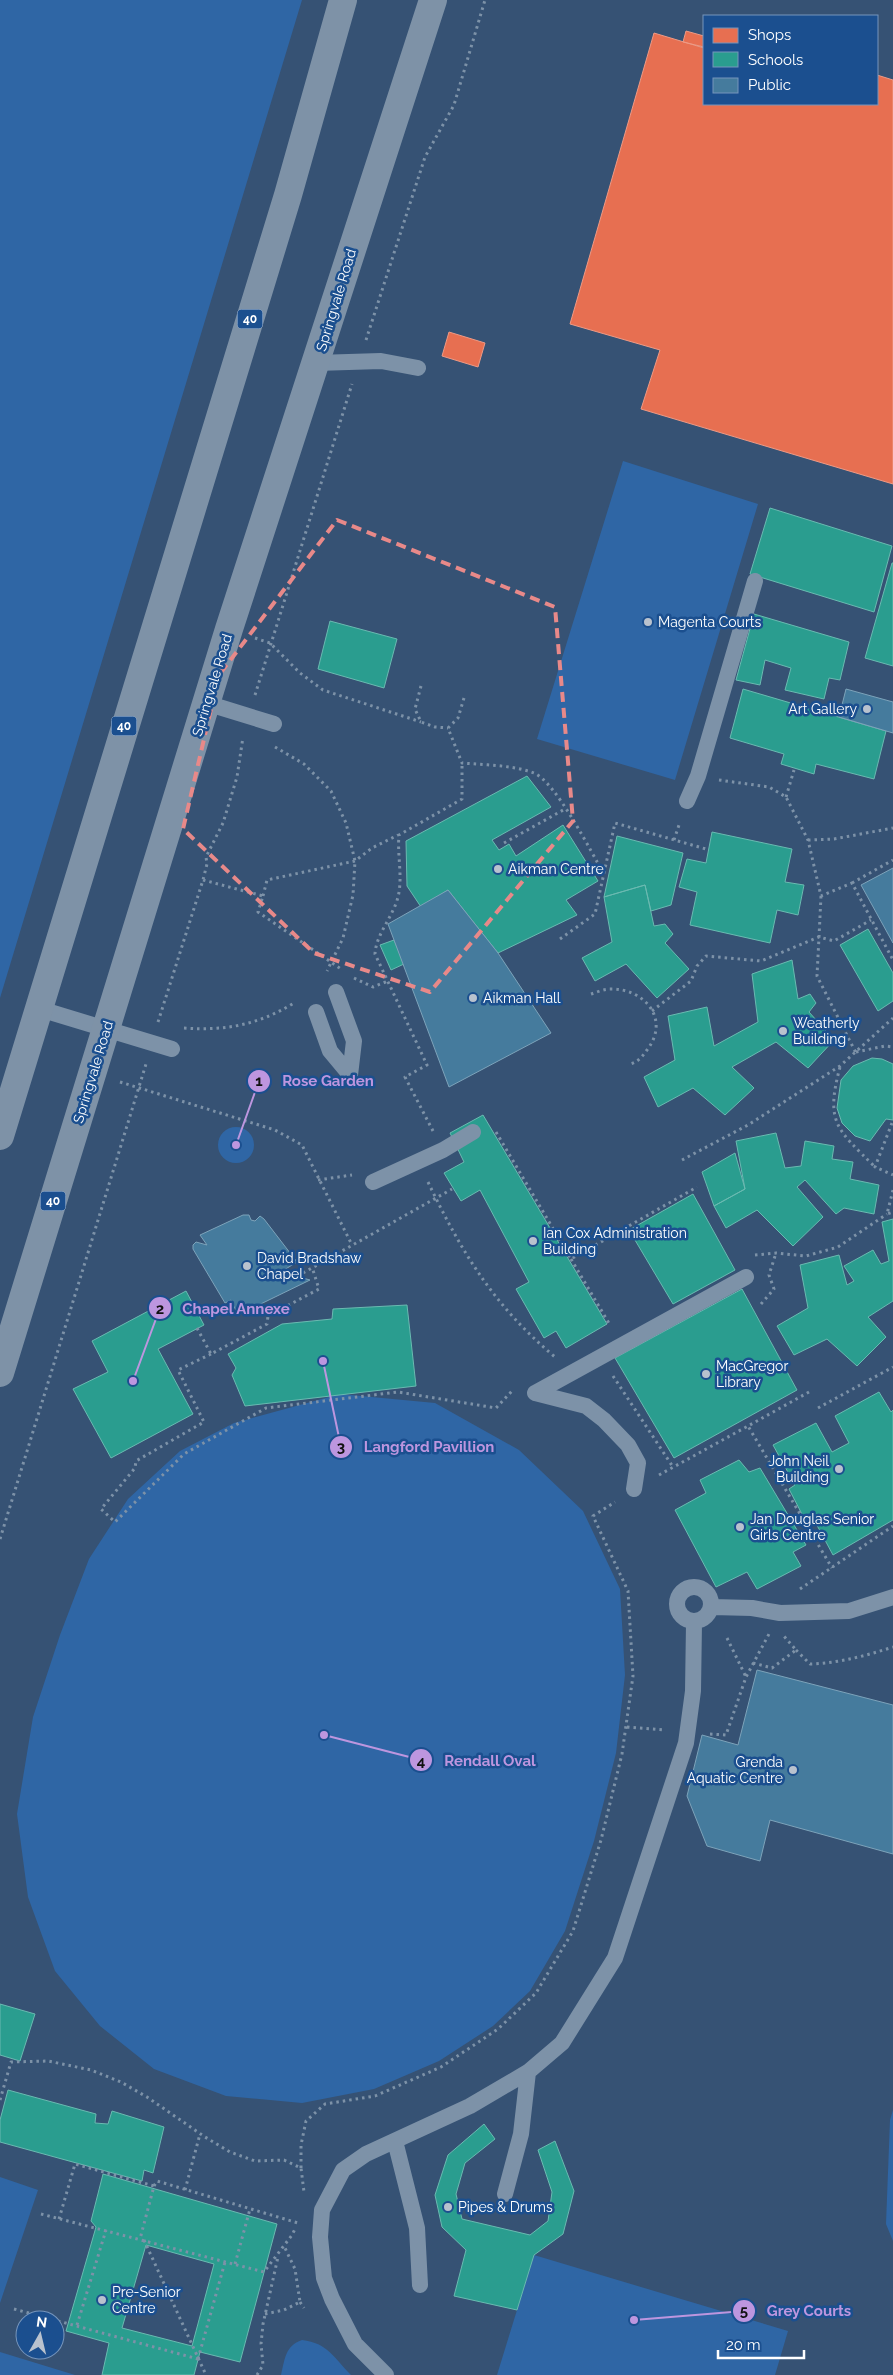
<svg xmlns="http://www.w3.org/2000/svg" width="893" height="2375" font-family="Raleway,sans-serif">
  <rect width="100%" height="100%" fill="#365274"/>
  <path fill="#2f66a5" d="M0,0H302L0,998Z
    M623,461L758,504L675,780L537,739Z
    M218 1145a18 18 0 1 1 36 0a18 18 0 1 1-36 0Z
    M340,1394L435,1403L519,1450L583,1511L620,1589L625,1675L616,1753L594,1841L565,1931L530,1991L493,2026L439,2061L374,2089L302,2103L226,2096L154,2069L100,2026L55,1971L28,1897L17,1814L33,1717L60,1635L89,1559L128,1499L180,1451L234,1423Z
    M893,2110V2241L886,2224L890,2120Z
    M0,2177L38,2190L0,2303Z
    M534,2255L788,2331L775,2375H497Z
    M302,2340C328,2343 334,2358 351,2375H281C285,2359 285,2346 302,2340Z
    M0,2352L75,2375H0Z"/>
  <path fill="#e76f51" stroke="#ee9a85" d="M686,31L704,36V47L683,42Z
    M654,33L704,48V104H877V75L893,80V484L641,409L660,350L570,324Z
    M449,332L485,343L478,367L442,356Z"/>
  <path fill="#2a9d8f" stroke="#6abab1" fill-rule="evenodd" d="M770,508L892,546L874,612L750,574Z
    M892,563H893V666L865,658Z
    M754,614L849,642L840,680L829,678L824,699L785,690L791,668L765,660L760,685L736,680Z
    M330,621L397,639L384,688L318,669Z
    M743,689L886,731L874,779L816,764L814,774L781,764L784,754L730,738Z
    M527,776L551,807L492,840L499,850L509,844L516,856L563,825L598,881L566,900L577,915L498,953L448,890L421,907L407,886L406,841Z
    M712,832L792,849L785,882L804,885L798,915L777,910L770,943L690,925L697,892L679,887L687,859L706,863Z
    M617,836L683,853L671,905L651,911L645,885L604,897Z
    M645,885L654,926L665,924L673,934L665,943L689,969L657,998L626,964L595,981L582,958L612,942L604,897Z
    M868,929L893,973V1001L878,1011L840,945Z
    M394,940L404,964L391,970L380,945Z
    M792,960L798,999L810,994L816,1003L809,1012L834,1040L808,1068L776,1042L732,1067L754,1088L725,1115L693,1088L658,1107L644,1077L675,1060L668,1016L707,1007L714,1046L758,1022L752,974Z
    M872,1058L882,1059L893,1064V1120L886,1119L870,1141L855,1136L842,1123L837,1108L841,1080L853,1066Z
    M483,1115L607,1324L566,1348L556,1331L544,1338L516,1289L529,1282L480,1190L461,1201L444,1173L464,1162L450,1133Z
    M776,1133L785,1168L801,1166L805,1141L834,1146L832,1159L853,1162L850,1179L879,1185L874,1214L844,1208L836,1214L805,1180L797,1187L823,1217L793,1246L757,1210L726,1228L714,1206L745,1189L736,1141Z
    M735,1153L745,1189L714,1206L702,1172Z
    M693,1194L735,1270L673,1304L629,1230Z
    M893,1219V1301L868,1317L886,1337L857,1366L827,1339L794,1355L777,1326L808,1308L800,1265L839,1255L847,1285L854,1281L844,1266L873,1250L881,1264L889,1261L882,1222Z
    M742,1289L797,1390L674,1458L615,1358Z
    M186,1291L204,1325L158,1349L193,1414L111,1458L73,1389L108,1372L92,1341Z
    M407,1305L416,1386L245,1406L232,1375L236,1368L228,1354L282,1324L332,1319L333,1309Z
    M879,1392L891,1412L893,1410V1520L833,1555L812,1516L804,1518L789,1489L795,1485L773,1445L816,1423L832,1452L849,1443L835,1416Z
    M739,1460L749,1472L760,1468L806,1545L793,1552L801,1566L757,1589L747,1572L716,1587L675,1510L706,1493L700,1480Z
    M0,2004L35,2014L20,2061L0,2055Z
    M8,2090L96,2114L95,2123L108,2124L112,2111L164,2127L153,2173L144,2170L142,2181L0,2142V2120Z
    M484,2124L495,2139L465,2163L456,2194L462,2219L530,2235L548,2221L552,2192L538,2150L555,2141L574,2191L563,2234L534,2255L517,2310L454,2296L466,2250L442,2227L435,2195L448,2155Z
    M103,2174L277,2224L240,2362L200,2352L194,2375H102L109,2343L66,2331L96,2227L91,2221ZM146,2245L214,2264L192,2346L122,2328Z"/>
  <path fill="#457b9d" stroke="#7da3ba" d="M846,689L893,702V733L839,717Z
    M893,868V943L861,885Z
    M448,890L498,953L551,1033L449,1087L388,924Z
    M243,1215H249L251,1220L255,1221L260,1216L264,1219L297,1262L284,1270L288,1274L310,1280L238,1315L231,1300L225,1303L193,1249V1245L196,1242L207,1245L200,1235Z
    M757,1670L893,1705V1854L770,1820L760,1861L707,1846L687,1796L702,1735L738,1745Z"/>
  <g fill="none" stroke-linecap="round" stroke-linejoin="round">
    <path stroke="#7d92a8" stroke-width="3" stroke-dasharray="2.5 4" stroke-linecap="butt" d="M366,340L425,157L454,105L485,0
      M255,638L270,643L300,673L323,690L421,722
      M421,686L415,709L421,722L435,727L448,728
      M255,695L352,384
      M464,698L458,718L448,728L462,763C486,765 512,765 534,773C556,782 591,852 604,874
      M275,747L304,764L331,791L346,823L355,861L353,895L343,938L327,971
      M719,780L769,787L786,797L808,840L821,896L852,883L893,960
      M786,797L794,770
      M674,840L680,822
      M808,840L834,839L893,828
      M504,843L565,809
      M203,880L263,896L258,912L341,969
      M852,883L893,860
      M263,896L267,880L355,861L372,848L398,835
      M821,896L819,937L834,941L871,920
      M560,939L595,914L615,823L706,849
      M354,978L373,987L388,981
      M591,994C597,992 604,989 610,989C644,988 671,1019 647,1050C642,1057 638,1062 630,1064
      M652,1011L691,981L697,966L706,956L761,961L819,937L817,976L856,1053
      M158,1022L203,880L207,864L206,857L223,823L237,777L243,737
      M184,1028C225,1031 258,1025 294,1003
      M856,1052L885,1046L893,1047
      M840,1067C825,1123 837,1129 875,1167
      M120,1082L275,1130L302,1145L352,1245
      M892,1123L875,1167L893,1175
      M433,1131L405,1077L427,1065L375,954C376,934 393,917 398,897C403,877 397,855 399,835L462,799V763
      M496,1132L571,1259L697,1187
      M682,1160L748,1125L840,1066L893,1018
      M318,1180L352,1175
      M428,1182C462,1253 494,1306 555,1357
      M893,1190L887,1214L893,1212
      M755,1255L776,1253L806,1256L838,1247L887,1214
      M571,1259L610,1325
      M303,1273L452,1189
      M761,1304L774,1289L769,1275L776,1253
      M197,1328L211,1354L267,1324L268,1316L319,1289L312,1267
      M211,1354L178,1370L204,1422L136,1461L135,1468L101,1509L115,1522L184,1454L266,1408L398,1392L496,1408L512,1391
      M613,1376L673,1467
      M809,1392L748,1426L832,1568
      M818,1408L893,1367
      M659,1475L748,1426
      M0,1539L146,1064
      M800,1589L893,1526
      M727,1638L746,1677
      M796,1650L810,1664C839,1663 865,1656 893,1647
      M753,1663L772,1668L796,1650L783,1635
      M627,1727L665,1730
      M710,1734L726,1735L746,1677L769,1634
      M0,2100L11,2062L48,2061L91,2070L121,2082L147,2097L205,2137L230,2152L255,2161L284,2160L301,2168L304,2192
      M301,2168V2145L306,2121L325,2104L375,2096L441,2067L498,2029L536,1993L573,1931L601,1840L622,1754L633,1676L628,1591L593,1516L615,1502
      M154,2186L157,2181L298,2223
      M185,2190L200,2134
      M41,2214L264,2272L292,2235L296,2227
      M59,2219L75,2164L154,2186L140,2239
      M144,2240L206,2375
      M235,2264L250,2209
      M300,2302L304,2308
      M14,2309L198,2359
      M265,2314L284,2310L300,2302L295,2269L284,2246
      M77,2325L106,2230
      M198,2359L225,2262
      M257,2375L263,2365L261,2344L263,2324L278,2257"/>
    <path stroke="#7d92a8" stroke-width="16" d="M316,363L381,361L418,368
      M206,703L274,724
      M687,801L698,776L755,581
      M336,992L354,1041L350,1075
      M40,1009L172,1049
      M316,1012L330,1051L350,1075
      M373,1182L443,1150L473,1132
      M535,1393L746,1277
      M535,1393L586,1406L604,1420L628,1445L638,1463L634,1489
      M677 1604a17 17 0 1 1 34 0a17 17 0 1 1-34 0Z
      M712,1607L752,1608L780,1613L849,1611L893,1597
      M395,2141L417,2228L420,2285
      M505,2194L521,2134L528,2072
      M386,2375L355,2344L332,2299L324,2278L320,2237L322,2210L343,2170L366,2154L470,2106L528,2072L562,2043L615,1958L686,1743L693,1691L694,1623"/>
    <path stroke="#7e92a7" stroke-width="28" d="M0,1136L288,195L343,0
      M0,1373L229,629L433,0"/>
  </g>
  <path fill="none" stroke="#e88989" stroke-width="4" stroke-dasharray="10 6" stroke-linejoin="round" d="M337,520L555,607L573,821L430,992L314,953L183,829L219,675Z"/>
  <g fill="#b9c2ce" stroke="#1b4f8f" stroke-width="2">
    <circle cx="648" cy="622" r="5"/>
    <circle cx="867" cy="709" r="5"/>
    <circle cx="498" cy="869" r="5"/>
    <circle cx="473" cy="998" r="5"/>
    <circle cx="783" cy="1031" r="5"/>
    <circle cx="533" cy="1241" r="5"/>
    <circle cx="247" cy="1266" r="5"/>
    <circle cx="706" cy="1374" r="5"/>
    <circle cx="839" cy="1469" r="5"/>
    <circle cx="740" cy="1527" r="5"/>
    <circle cx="793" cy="1770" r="5"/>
    <circle cx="448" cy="2207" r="5"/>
    <circle cx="102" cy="2300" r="5"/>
  </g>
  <g text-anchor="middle" stroke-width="5" stroke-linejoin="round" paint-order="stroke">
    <g fill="#1b4f8f" stroke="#bbcadd" stroke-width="1">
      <rect x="237.5" y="309.5" width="25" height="19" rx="4"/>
      <rect x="111.5" y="716.5" width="25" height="19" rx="4"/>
      <rect x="40.5" y="1191.5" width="25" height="19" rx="4"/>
    </g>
    <g font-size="12" font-weight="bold" fill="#fff">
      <text x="250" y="323">40</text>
      <text x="124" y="730">40</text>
      <text x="53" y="1205">40</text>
    </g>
    <g font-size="14" fill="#fff" stroke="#1b4f8f">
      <text transform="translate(336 300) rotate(-73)" y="5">Springvale Road</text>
      <text transform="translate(212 685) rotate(-73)" y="5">Springvale Road</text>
      <text transform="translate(93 1072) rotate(-73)" y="5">Springvale Road</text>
    </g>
    <g font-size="14" fill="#fff" stroke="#1b4f8f" text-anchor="start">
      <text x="658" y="627">Magenta Courts</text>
      <text x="857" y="714" text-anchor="end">Art Gallery</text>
      <text x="508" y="874">Aikman Centre</text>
      <text x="483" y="1003">Aikman Hall</text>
      <text x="793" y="1028">Weatherly<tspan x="793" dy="16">Building</tspan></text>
      <text x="543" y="1238">Ian Cox Administration<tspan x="543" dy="16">Building</tspan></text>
      <text x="257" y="1263">David Bradshaw<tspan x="257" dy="16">Chapel</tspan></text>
      <text x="716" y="1371">MacGregor<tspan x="716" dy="16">Library</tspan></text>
      <text x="829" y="1466" text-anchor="end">John Neil<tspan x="829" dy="16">Building</tspan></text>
      <text x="750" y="1524">Jan Douglas Senior<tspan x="750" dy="16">Girls Centre</tspan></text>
      <text x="783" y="1767" text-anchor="end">Grenda<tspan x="783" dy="16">Aquatic Centre</tspan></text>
      <text x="458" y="2212">Pipes &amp; Drums</text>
      <text x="112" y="2297">Pre-Senior<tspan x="112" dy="16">Centre</tspan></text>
    </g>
  </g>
  <path fill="none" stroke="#bd96df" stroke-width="2" d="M236 1145L259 1081M133 1381L160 1308M323 1361L341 1447M324 1735L421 1760M634 2320L744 2311"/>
  <g fill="#bd96df" stroke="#1b4f8f" stroke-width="2">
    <circle cx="236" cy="1145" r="5"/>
    <circle cx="133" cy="1381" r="5"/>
    <circle cx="323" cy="1361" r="5"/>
    <circle cx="324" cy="1735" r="5"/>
    <circle cx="634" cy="2320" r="5"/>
    <circle cx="259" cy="1081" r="12"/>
    <circle cx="160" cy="1308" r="12"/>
    <circle cx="341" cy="1447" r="12"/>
    <circle cx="421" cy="1760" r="12"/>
    <circle cx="744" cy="2311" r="12"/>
  </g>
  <g font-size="15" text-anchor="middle" font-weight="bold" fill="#111">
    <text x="259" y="1086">1</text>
    <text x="160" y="1314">2</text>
    <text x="341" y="1452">3</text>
    <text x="421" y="1766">4</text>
    <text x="744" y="2316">5</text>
  </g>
  <g font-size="15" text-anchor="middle" font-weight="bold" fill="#bd96df" stroke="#1b4f8f" stroke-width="5" stroke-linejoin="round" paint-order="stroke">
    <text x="328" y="1086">Rose Garden</text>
    <text x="236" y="1314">Chapel Annexe</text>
    <text x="429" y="1452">Langford Pavillion</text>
    <text x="490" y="1766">Rendall Oval</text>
    <text x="809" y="2316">Grey Courts</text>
  </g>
  <rect x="703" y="15" width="175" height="90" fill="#1b4f8f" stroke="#7695bc"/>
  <rect x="713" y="28" width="25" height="15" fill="#e76f51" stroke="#7695bc"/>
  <text x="748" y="40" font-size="15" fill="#ffffff">Shops</text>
  <rect x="713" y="52" width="25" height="15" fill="#2a9d8f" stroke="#7695bc"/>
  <text x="748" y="65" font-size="15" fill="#ffffff">Schools</text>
  <rect x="713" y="78" width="25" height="15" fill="#457b9d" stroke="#7695bc"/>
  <text x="748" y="90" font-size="15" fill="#ffffff">Public</text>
  <g transform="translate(40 2335) rotate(8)"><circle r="24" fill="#1b4f8f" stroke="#7695bc"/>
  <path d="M0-4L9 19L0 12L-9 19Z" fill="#b9c2ce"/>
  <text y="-8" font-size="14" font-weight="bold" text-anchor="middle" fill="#ffffff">N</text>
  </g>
  <path d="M718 2350v8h86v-8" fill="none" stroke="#ffffff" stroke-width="2.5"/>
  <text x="726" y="2350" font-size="15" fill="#ffffff" stroke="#1b4f8f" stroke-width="4" paint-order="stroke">20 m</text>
</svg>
